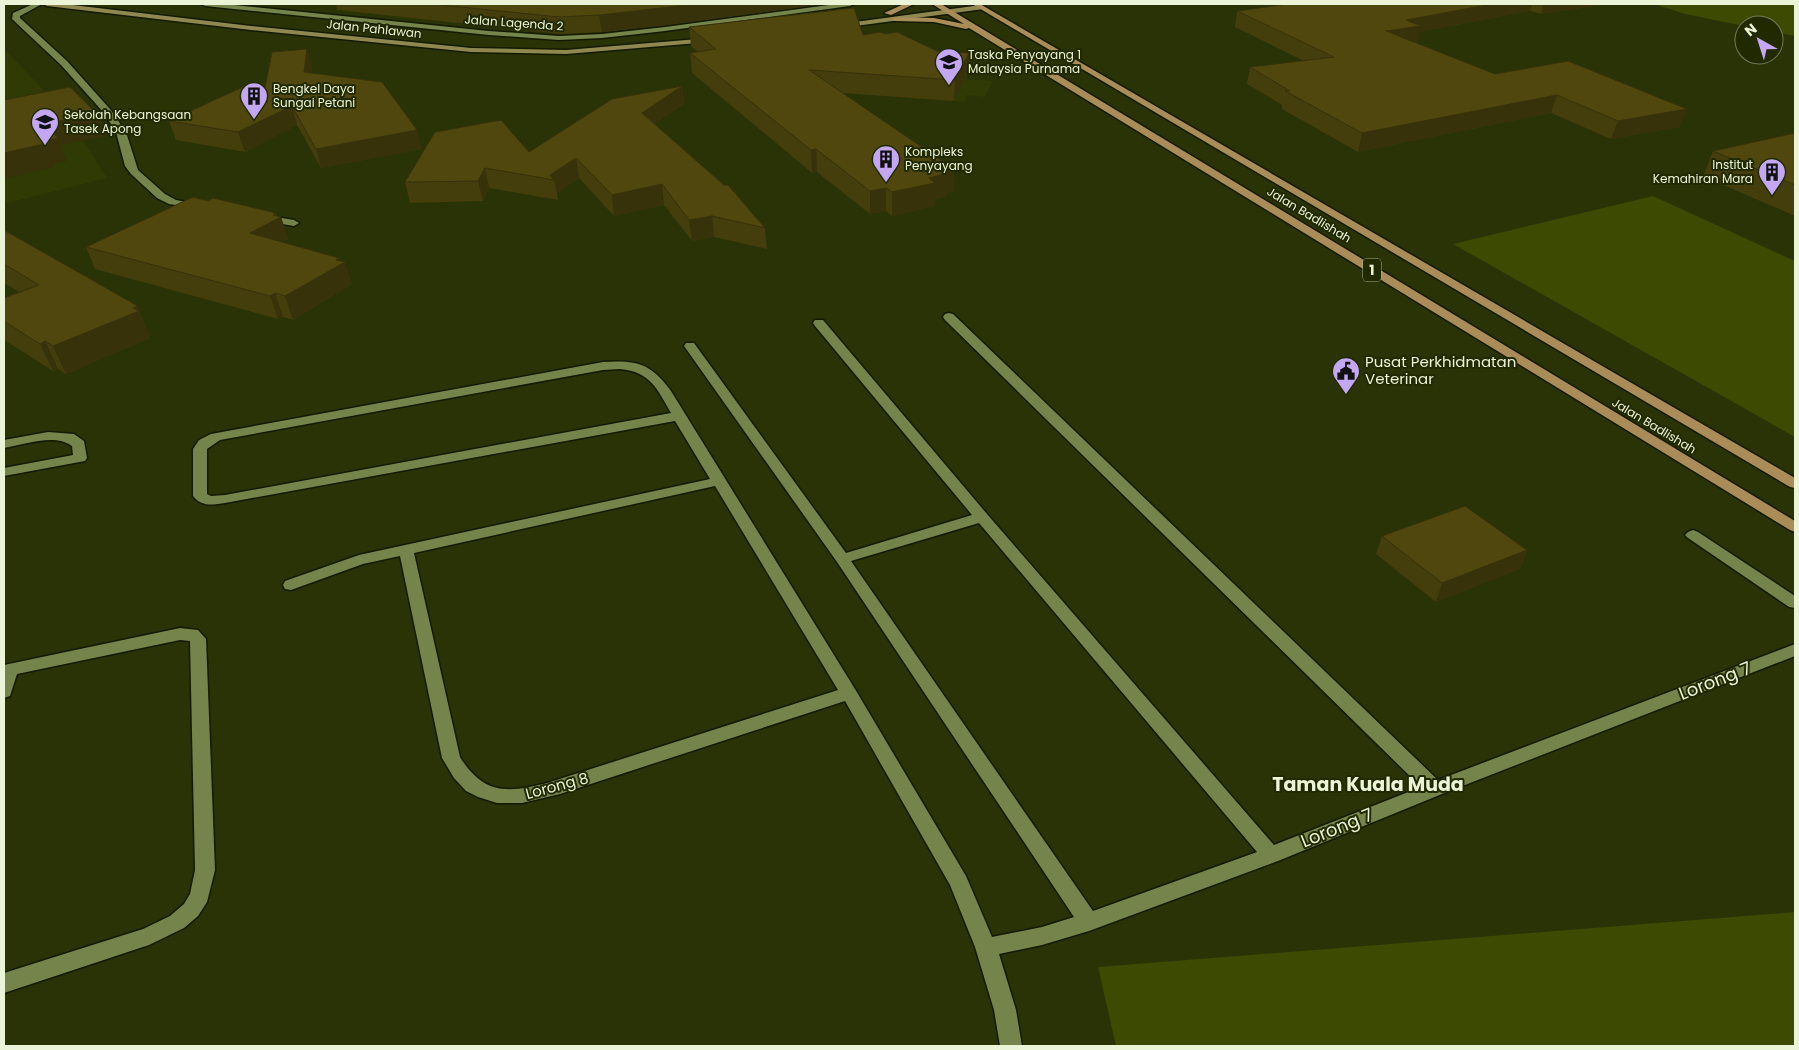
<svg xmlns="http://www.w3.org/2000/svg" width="1799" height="1050" font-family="Poppins,sans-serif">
  <rect width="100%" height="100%" fill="#293306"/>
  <path fill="#2f3a05" d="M4,49L66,113L107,178L4,204Z
    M968,73L966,79L993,81L985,97L967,95L964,102L916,98Z"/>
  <path fill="#3c4a02" d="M1654,4H1795V36L1774,32V25L1744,26L1685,14Z
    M1653,196L1795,261V437L1453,244Z
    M1795,912V1046H1116L1098,967Z"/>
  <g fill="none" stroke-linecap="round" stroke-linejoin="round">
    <g stroke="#131a00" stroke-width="3">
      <path id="street" d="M33,4H42L20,16V18L67,61L110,109L126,132L138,170L165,194L176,200L202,205L203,207L202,209L169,204L157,198L131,174L125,166L116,132L104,113L61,65L12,19L13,13Z
        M201,4H224L489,31L559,36L602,34L665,27L836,4H854L850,6L665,31L602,38L559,40L489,35L205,6Z
        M263,215L294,220L299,223L294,226L259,220L258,218Z
        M949,313L953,314L1438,780L1795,644V656L1442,794L1278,861L1089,931L1042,945L999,954L1016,1010L1022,1046H1000L994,1010L975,947L950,885L845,701L560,794L522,803H497L478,797L466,791L454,778L442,758L400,556L363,564L291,590L285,589L283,585L285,581L359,555L710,479L675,421L225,503C212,505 202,507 193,496V449L199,440L211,434L603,362C636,360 651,363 671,391L855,689L966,876L992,937L1042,927L1074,917L837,562L684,346L686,343H694L846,553L972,515L815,326L813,323L815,320H823L987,514L1274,845L1421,787L945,320L943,317L945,314ZM620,369C651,372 657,389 671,413L225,495L211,496L207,494V449L220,440L603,370ZM715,486L838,690L547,783C507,793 484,795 460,757L414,553ZM979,523L1257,852L1093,911L851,561Z
        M48,432L74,434L84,441L87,458L85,461L4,476V468L73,455L72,446C54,433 24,445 4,448V440Z
        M1693,530L1698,532L1795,596V608L1789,607L1688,538L1685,535L1688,532Z
        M180,628L198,630L206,639L215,870L207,902L198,916L184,928L149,945L4,993V973L143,929L170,916L184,904L190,894L195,870L190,641L180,640L17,674L10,696L4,698V665Z"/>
    </g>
    <g stroke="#131a00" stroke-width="3">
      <path id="secondary" d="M43,4H64L251,26L471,48L566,50L710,38L714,40L710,42L566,54L471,52L251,30L47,6Z
        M981,5L985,7L984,9L840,28L836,26L840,24Z"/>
    </g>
    <g stroke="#131a00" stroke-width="3">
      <path id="primary" d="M904,4H914L891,15L884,13Z
        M932,4H941L1795,521V532L1790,530L969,28L966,29L934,22L895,21L891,19L895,17L934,18L964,24Z
        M972,4H980L1795,478V488L1790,487Z"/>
    </g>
    <use href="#street" fill="#74844a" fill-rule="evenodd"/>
    <use href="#secondary" fill="#8e8850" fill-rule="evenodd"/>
    <use href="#primary" fill="#a98c57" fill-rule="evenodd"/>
  </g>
  <path fill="#443d0c" d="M336,4H824L666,25L602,32L562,34L337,10Z
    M1287,4H1608L1541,14L1530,11L1419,32L1417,42H1414L1495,74L1680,127L1611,139L1551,113L1358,152L1282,109V105L1247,84L1250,67L1304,61L1235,27L1237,11Z
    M689,27L863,35L885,34L937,51L969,53L968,73L954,101L842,93L954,191L947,193V196L935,199V206L892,216L886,211L870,214L817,172L812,173L692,73L690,53L698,52L691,46Z
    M307,49L312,67L311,73L422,149L321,168L297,125L245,152L176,140L169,121L265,87Z
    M682,86L684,104L655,124L765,228L767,249L714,237L692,241L664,205L614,216L579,178L557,193L558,200L489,188L483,201L410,203L405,182L529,152Z
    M1795,133V216L1703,176L1713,151Z
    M277,216L281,217L288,239L282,242L339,258L352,284L293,320L283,317L278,319L95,269L86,247Z
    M4,230L149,333H148L150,338L66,374L58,369L53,371L4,340V298L19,292L4,283Z
    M1382,536L1527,550L1520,569L1436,602L1376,554Z"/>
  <path fill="#37320a" d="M697,4H824L666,25L602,32L599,15Z
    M1492,4H1532L1530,11L1419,32L1417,42L1383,48L1386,31L1406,20Z
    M1544,4H1608L1541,14Z
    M307,49L312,67L309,90L304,72Z
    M969,53L968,73L954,101L955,80Z
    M682,86L684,104L644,132L642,113Z
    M1557,95L1551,113L1358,152L1362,133Z
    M292,106L297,125L245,152L238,132Z
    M1687,109L1680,127L1611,139L1618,121Z
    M97,114L106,136L61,145L67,161L53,164L54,167L4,179V153L41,142L45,124Z
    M417,130L422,149L321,168L316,149Z
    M816,149L817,172L812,173L811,150Z
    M576,158L579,178L557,193L554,180L550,175Z
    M485,168L489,188L483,201L478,181Z
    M954,169V191L947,193V196L935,199V206L892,216V192L944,171Z
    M662,184L664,205L614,216L612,195Z
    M886,188V211L870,214V191Z
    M276,213L278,219L281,217L288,239L257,255L250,233L273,215Z
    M712,216L714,237L692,241L689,220Z
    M339,258L341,264L345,262L352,284L293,320L285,296Z
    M275,293L283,317L278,319L270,296Z
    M138,306L150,338L66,374L53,346Z
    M45,341L58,369L53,371L40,344Z
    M1527,550L1520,569L1436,602L1442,583Z"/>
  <path fill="#4f470e" stroke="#37320a" d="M431,4H697L599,15L559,17Z
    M1287,4H1492L1406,20L1421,26L1386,31L1495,74L1568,61L1687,109L1618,121L1557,95L1362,133L1285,91H1290L1250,67L1334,57L1237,11Z
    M854,8L863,35L880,32L885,34L897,32L937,51L969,53L955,80L809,70L954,169L944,171L948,173L929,178L935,183L892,192L886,188L870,191L816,149L811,150L690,53L716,49L689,27Z
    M307,49L304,72L382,82L417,130L316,149L292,106L238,132L169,121L249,84L265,87L272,52Z
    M682,86L642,113L724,185H728L765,228L712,216L689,220L662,184L612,195L576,158L550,175L554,180L485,168L478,181L405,182L435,132L501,120L529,152L612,99Z
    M70,87L97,114L45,124L58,138L41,142L44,144L4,153V100Z
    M1795,133V185L1713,151Z
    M193,197L208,201L213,198L276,213L273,215L281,217L250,233L339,258L336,260L345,262L285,296L275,293L270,296L86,247Z
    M4,230L138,306L133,308L139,311L53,346L45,341L40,344L4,321V298L39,285L4,264Z
    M1465,506L1527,550L1442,583L1382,536Z"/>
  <defs>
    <g id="school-pin" transform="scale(1.4375)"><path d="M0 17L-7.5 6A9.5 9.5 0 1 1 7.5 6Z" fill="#c3a7f2" stroke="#202900"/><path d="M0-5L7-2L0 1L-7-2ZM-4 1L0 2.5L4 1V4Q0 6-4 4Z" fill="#111"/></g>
    <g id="building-pin" transform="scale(1.4375)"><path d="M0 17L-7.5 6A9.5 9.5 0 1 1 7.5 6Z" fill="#c3a7f2" stroke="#202900"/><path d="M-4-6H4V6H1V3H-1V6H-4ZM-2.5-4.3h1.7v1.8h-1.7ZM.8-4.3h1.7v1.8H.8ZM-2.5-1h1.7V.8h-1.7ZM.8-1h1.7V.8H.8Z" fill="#111"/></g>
    <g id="civic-pin" transform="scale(1.4375)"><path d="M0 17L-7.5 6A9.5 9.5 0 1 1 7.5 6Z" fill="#c3a7f2" stroke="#202900"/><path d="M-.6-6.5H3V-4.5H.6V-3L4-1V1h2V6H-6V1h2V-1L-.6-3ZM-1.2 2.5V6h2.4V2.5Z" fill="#111"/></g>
  </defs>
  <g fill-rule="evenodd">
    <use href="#school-pin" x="949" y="62"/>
    <use href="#building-pin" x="254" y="96"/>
    <use href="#school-pin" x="45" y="122"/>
    <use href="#building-pin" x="886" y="159"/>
    <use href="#building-pin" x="1772" y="172"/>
    <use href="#civic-pin" x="1346" y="371"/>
  </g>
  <g text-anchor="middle" stroke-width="4" stroke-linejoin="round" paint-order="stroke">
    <g font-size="12" fill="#ebf4d6" stroke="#202900">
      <text transform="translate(514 23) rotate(4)" y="4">Jalan Lagenda 2</text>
      <text transform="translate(374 29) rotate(6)" y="4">Jalan Pahlawan</text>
      <text transform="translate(1309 215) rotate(31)" y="4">Jalan Badlishah</text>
      <text transform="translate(1654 426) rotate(31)" y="4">Jalan Badlishah</text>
    </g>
    <g font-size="12" fill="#ebf4d6" stroke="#202900" text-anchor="start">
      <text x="968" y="59">Taska Penyayang 1<tspan x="968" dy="14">Malaysia Purnama</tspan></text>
      <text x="273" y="93">Bengkel Daya<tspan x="273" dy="14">Sungai Petani</tspan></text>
      <text x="64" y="119">Sekolah Kebangsaan<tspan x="64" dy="14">Tasek Apong</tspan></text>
      <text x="905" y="156">Kompleks<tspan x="905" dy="14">Penyayang</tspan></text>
      <text x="1753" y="169" text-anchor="end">Institut<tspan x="1753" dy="14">Kemahiran Mara</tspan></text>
    </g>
    <rect fill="#202900" stroke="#aeb796" stroke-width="1" x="1363" y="258.5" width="18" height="23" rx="4"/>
    <g font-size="14" font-weight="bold" fill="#ebf4d6">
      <text x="1372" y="275">1</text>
    </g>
    <g font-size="15" fill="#ebf4d6" stroke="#202900" text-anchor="start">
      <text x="1365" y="367">Pusat Perkhidmatan<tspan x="1365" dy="17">Veterinar</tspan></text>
    </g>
    <g font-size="15" fill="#ebf4d6" stroke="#202900">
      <text transform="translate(557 786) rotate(-15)" y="5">Lorong 8</text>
    </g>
    <g font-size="18" fill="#ebf4d6" stroke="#202900">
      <text transform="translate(1715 681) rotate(-21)" y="6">Lorong 7</text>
      <text transform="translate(1337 828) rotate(-22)" y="6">Lorong 7</text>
    </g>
    <g font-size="19" font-weight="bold" fill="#ebf4d6" stroke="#202900">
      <text x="1368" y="791">Taman Kuala Muda</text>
    </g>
  </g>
  <rect width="1799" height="1050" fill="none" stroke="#ebf4d6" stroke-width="10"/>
  <g transform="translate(1759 40) rotate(321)"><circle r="24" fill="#202900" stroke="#717a56"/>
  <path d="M0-4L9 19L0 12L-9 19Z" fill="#c3a7f2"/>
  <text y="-8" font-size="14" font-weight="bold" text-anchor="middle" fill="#ebf4d6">N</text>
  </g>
</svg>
